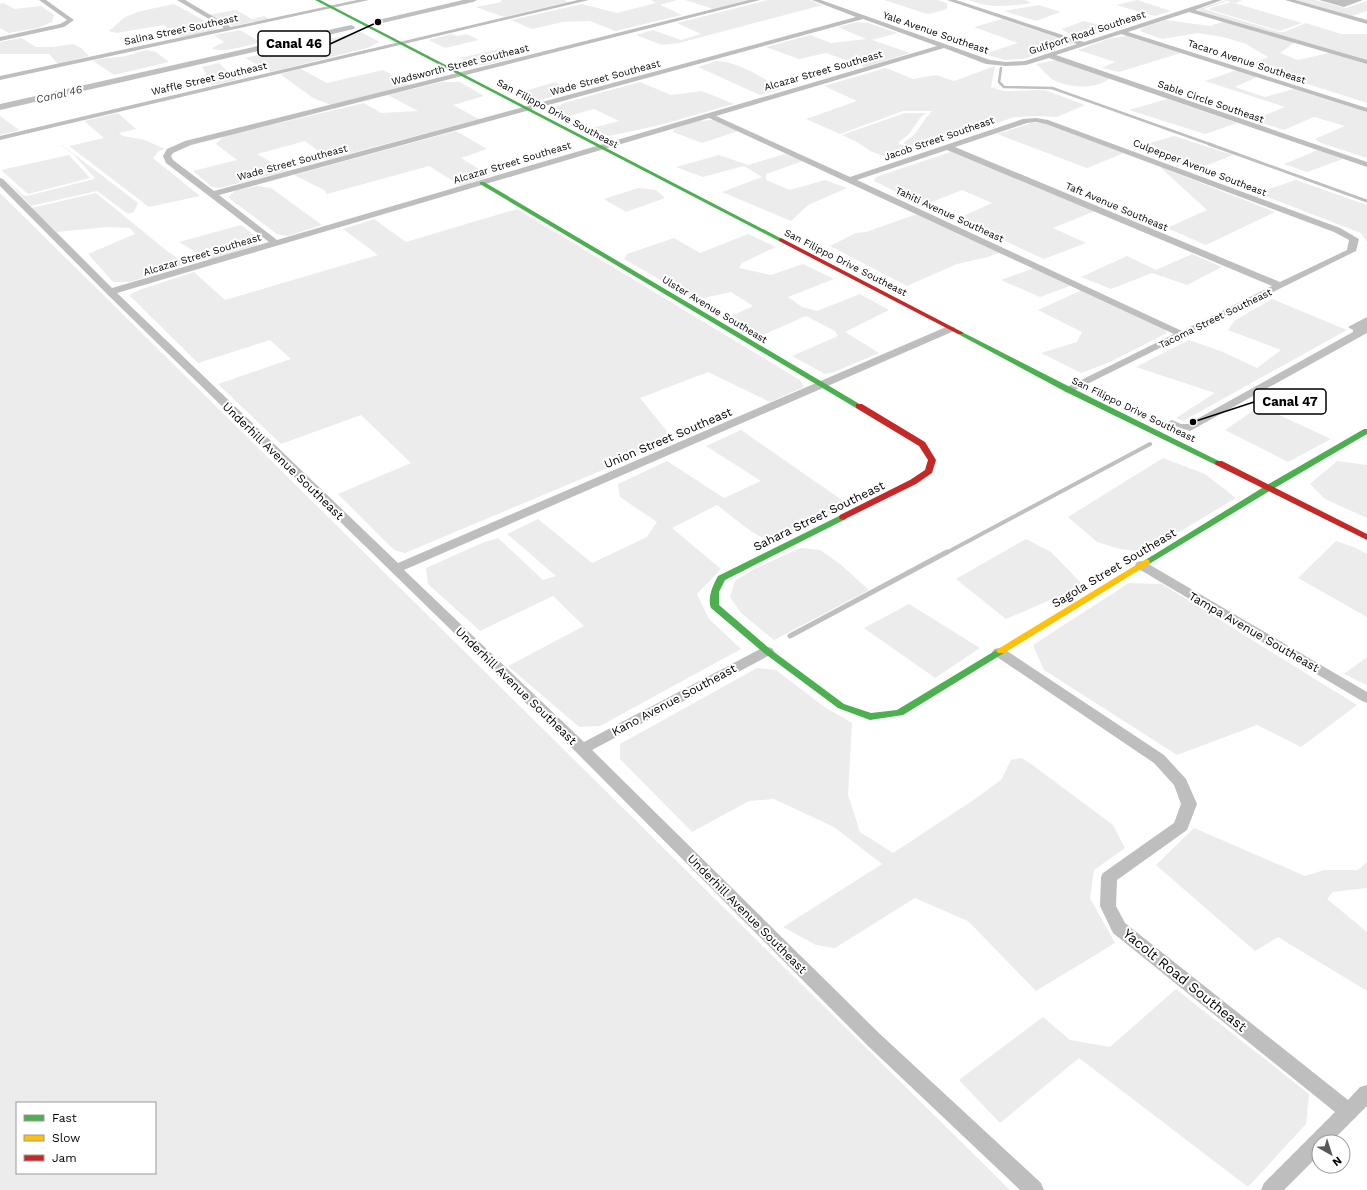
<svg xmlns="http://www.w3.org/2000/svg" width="1367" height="1190" font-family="'Work Sans',sans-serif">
  <rect width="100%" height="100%" fill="#fff"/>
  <path fill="#ececec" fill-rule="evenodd" d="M501,0H564L568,2L504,17L476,7L501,2Z
    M651,0H677L660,5L682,15L615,31L590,21L563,22L532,29L511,20L582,4L617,13L656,3Z
    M685,0H750L713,9Z
    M768,0H809L823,5L679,43L662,45L636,35L653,30L681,40L701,34L677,23Z
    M884,0H937L947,3V9L929,14L924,13Z
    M969,0H1024L1032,3C1010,6 990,9 969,0Z
    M1137,0L1171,11L1155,16L1116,5Z
    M1226,0H1242L1236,3L1227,1L1204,9L1279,32H1284L1306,23L1341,34H1367V61L1196,10Z
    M1294,0H1315L1346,8L1367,1V11L1352,16Z
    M1231,2L1302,23L1280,31L1208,9Z
    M3,3L15,9L41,6L54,15L52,22L38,28L9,33L0,28V4Z
    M174,4L218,28L208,32L181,37L163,25L117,33L109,31L125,17L141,11Z
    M1039,5L1061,12L1036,21L1004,11Z
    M236,10L252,19L264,16L269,19L233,26L207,15Z
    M1002,19L1073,43L1023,59L1005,60L984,54L1018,43L974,27Z
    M1166,20L1210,26L1224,21L1295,42L1280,53L1298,60L1329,53L1367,64V103L1248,65L1268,57L1246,44L1223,37L1198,33L1162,39L1140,31L1142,28Z
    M1084,21L1104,26L1113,29C1096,35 1077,42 1062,29Z
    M857,22L868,23L898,33L872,40L910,53L865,67L826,53L799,59L766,47L810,35L831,43L866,39L838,27Z
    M240,30L260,42C250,45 219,54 212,48L224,42L214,35Z
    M361,32L380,42L367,48L271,72L245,58Z
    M451,34L457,36L466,34L479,40L445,48L429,40Z
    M1127,36L1181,53L1119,72L1102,68L1115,62L1078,50L1111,38Z
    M21,38L36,47H53L73,44L81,48L89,56L58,64L49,54H0V42Z
    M498,49L516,57L485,65L477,66L460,58Z
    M147,50L156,52L169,62L114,75L93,61C103,57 115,58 126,56C132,55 140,51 147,50Z
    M1056,60L1110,78C1095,90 1072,88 1055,81C1049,78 1042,69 1036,64Z
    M716,61C740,62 762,78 782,89L760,95L698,67Z
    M219,63L236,80L212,85L208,83L209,81L202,78L206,74L202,67Z
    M995,66L991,87L1004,91L1045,90L1085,105L1057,117L1039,116L1015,117L919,148L903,143L914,135L926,118L932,111H903L840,134L806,119L857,101L824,86L886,68L913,79L936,75L954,81Z
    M301,69L327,83L383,70L410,85L331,105L313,98L280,74Z
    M1237,70L1257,77L1235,87L1265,97L1294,89L1367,112V158L1321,143L1315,139L1345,126L1314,117L1284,130L1253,120L1285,107L1205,81Z
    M442,82H460L484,96L453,105L479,119L329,159L305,141L257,154L287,171L219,188L212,187L193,171L237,160L216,144L224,136L364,103L381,113L418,111L388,95Z
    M555,82L572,91L540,100L522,92Z
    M640,82L671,95L702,91L734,104L656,126L609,136L592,128L619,121L594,109L569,116L555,108L564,103Z
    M1167,99L1237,123L1205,134L1129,110Z
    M118,113L136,129L119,133L123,136L145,140L165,149L159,151L153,158L200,196L149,207L69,146L104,138L84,121Z
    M905,113H926L921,117L909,134L899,142V144L913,148L899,156L886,157L870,151L857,142L842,135Z
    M0,116L19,130L0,135Z
    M713,120L738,131L702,143L673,132L674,129L698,121Z
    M1032,123H1044L1124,153L1087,168L997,134Z
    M456,131L487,149L461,158L490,176L461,186L429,166L327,194L324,190L294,175Z
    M1174,136L1233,155L1197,169L1136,147Z
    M61,145H62L138,203L134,212L128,214L97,191L31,206L4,178L23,195L27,196L94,179V177L73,154Z
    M1318,150L1343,159L1307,172L1284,164Z
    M951,152L1095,211L1053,228L1086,243L1044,259L957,219L992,203L962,190L924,205L874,181L876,177Z
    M785,154L803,161L766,174V180L790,190L825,180L847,188L808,205L791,221L722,192L762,177L744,166L703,177L676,167L719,155L748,165Z
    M69,155L90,178L28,194L1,170Z
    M1160,167L1275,212L1206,245L1167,228L1207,210Z
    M1296,180L1367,205V242L1361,233L1257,193Z
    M257,186L271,188L322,225L288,236L277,234L230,199L229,196L237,190Z
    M638,188L656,190L665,198L626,212L604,199Z
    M0,193L1010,1190H0ZM17,1103H155V1173H17Z
    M96,193L167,251L187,264L130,282H113L88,254L135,234L130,228L107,227L57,232L31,208Z
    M517,209L800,380L804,387L770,402L708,372L640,398L674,440L405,553L394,550L338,494L411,463L361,415L281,444L218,384L291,359L270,340L198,363L129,295L139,290L194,272L225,300L378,255L343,229L374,219L406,242Z
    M917,214L1001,252L988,257L957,264L907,286L830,246L856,233L866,232Z
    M241,225L253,234L258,240L257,245L209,260L179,242Z
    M748,234L776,247L742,263L739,268L771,275L803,264L834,279L788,297L802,307L817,311L860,294L889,310L845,332L879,353L834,372L825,374L792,356L838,336L835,331L806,316L758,337L725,319L753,306L731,292L695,300L624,259L627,254L674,238L700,253Z
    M1192,254L1222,267L1187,285L1152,273L1111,289L1081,277L1127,256L1156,270Z
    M1034,268L1070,286L1040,297L1001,280Z
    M1082,290L1163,328L1167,333L1110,362L1081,373L1041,353L1077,342L1082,332L1038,310Z
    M1272,299L1347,330L1183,421L1176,418L1215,393L1136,367L1189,340L1223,352L1257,368L1281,350L1228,330L1234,321Z
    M1260,406L1331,439L1288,462L1225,430Z
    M741,430L849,505C826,517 788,542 762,537C755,536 725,511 717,505L672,528L721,569L697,594L709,619L741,649L600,726L579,727L508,666L584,626L553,596L480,631L428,584L426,568L482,543L498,538L543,580L556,576L507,534L538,519L592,563L647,537L657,522L620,497L618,484L667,461L724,498L761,481L706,446Z
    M1163,458L1205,474L1236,498L1146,552L1120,549L1097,542L1068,517Z
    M1337,461L1367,465V518L1325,499L1310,484Z
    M1026,539L1051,552L1082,584L1071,591L1006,619L956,579Z
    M1336,541L1356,548L1367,554V617L1298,578Z
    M800,548L820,550L840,564L869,590L774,640L741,613L730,597L735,581L752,570Z
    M1129,583L1162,584L1357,705L1301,747L1257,725L1177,755L1044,670L1033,645Z
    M909,604L980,648L935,678L864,628Z
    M1367,657V685L1344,674Z
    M757,668L776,670L826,708L852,723L848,795L860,832L893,853L972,801L1001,780L1011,760L1021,758L1031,764L1113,825L1125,848L1094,870L1090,898L1115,943L1036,991L968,921L915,898L835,948L816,945L783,927L882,864L834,827L774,799L749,801L692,832L620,759V744Z
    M1194,828L1305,876L1324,870H1358L1367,862V888L1333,892L1327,899L1367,932V991L1278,937L1255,951L1156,865Z
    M1176,989L1309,1094L1306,1124L1248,1187L1079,1058L1000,1123L959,1080L1043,1017L1070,1040L1110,1047Z"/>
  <path fill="#bfbfbf" d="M1319,0H1363L1344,7Z
    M1367,317V333L1190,431L1166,423L1172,420L1181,424H1188L1353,332V330L1348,327Z"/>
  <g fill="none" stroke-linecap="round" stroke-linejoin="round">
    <path stroke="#bfbfbf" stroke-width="2.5" d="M1001,68L999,82L1004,87L1052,88L1212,145"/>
    <path stroke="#bfbfbf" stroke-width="3" d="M1209,144L1367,201"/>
    <path stroke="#bfbfbf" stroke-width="4" d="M946,553L1150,444"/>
    <path stroke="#bfbfbf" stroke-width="5" d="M790,636L947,552"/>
    <path fill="#bfbfbf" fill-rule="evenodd" d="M463,0H477L473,2L378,24L374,22L378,20Z
      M351,25L355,27L354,29L0,110V104Z"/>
    <path fill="#bebebe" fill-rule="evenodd" d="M39,0H46L74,20L64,27L0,41V37L60,24L67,20Z
      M177,0H185L231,27L357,0H369L0,80V76L224,28Z
      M578,0H589L0,140V136Z
      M749,0H760L191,145L173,153L171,156L173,160L214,191L856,17L812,0H821L990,60L1006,62L1025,61L1077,44L947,0H956L1084,42L1213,0H1222L1195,10L1367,60V64L1189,12L1128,32L1367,108V112L1121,34L1056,55L1367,162V167L1049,58L1026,65L1006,66L986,64L944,48L716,116L850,177L1023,119L1036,118L1048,120L1340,228L1359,239L1356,251L1069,393L1065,392L1064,390L1065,388L1174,334L709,118L117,293L398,563L946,327H954L955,329L954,331L404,570L584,742L762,648L767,647L772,648L774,651L772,654L592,750L880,1034L1041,1183L1044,1190H1020L868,1046L577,753L107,294L0,186V178L3,179L112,288L269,242L166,163L163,156L167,149L185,141ZM863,19L937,46L277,240L219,195ZM1036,122L1046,124L1334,232L1349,240L1347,250L1280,282L955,147L1027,123ZM947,150L1272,286L1182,331L857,180Z
      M1285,0H1295L1367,20V24Z
      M1141,561L1145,562L1367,692V703L1362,701L1137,568L1135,565L1137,562Z
      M999,648L1004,649L1164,755L1186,779L1197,804L1187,830L1117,880L1116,906L1125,923L1348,1100L1360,1087L1367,1085V1106L1331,1142H1319V1155L1284,1190H1261L1264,1183L1335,1112L1113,933L1100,906L1101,877L1103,873L1174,823L1181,804L1174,785L1154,763L994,655L992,652L994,649Z"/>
    <path fill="#4caf50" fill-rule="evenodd" d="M315,0H320L784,240L779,241Z
      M480,182H484L863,406L859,408H856L480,184Z
      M960,331L1072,388L1223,463L1219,465H1216L1066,392L958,334V332Z
      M1364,429H1367V434L1273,489L1149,564L1146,565L1142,562L1267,485Z
      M843,514L846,515L847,517L846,519L725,580L719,592V605L770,649L844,704L871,713L897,710L998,649H1004L1006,651L1004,653L903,715L870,720L838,708L764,653L711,608C707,598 713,585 718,576Z"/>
    <path fill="#ffc107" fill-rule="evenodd" d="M1146,559L1149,560L1150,562L1149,564L1004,653H998L996,651L998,649Z"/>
    <path fill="#c62828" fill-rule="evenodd" d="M781,238L962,332L963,333L962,334H958L779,241V239Z
      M856,404H862L925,442L936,460L932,473L916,484L843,520L840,519L839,517L840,515L910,480L925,470L928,460L919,446L856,408Z
      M1216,461H1222L1367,534V540L1216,465L1215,463Z"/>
  </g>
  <g text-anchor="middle" stroke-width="4" stroke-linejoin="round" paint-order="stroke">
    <g font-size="10" fill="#000" stroke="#fff">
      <text transform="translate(181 29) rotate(-12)" y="4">Salina Street Southeast</text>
      <text transform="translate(936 32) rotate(19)" y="4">Yale Avenue Southeast</text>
      <text transform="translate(1087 32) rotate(-18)" y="4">Gulfport Road Southeast</text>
      <text transform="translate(1247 61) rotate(18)" y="4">Tacaro Avenue Southeast</text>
      <text transform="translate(460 64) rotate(-14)" y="4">Wadsworth Street Southeast</text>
      <text transform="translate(823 70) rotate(-16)" y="4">Alcazar Street Southeast</text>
      <text transform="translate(605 77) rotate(-15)" y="4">Wade Street Southeast</text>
      <text transform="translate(209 78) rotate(-13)" y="4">Waffle Street Southeast</text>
      <text transform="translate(1211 101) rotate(19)" y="4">Sable Circle Southeast</text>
      <text transform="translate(558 113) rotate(28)" y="4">San Filippo Drive Southeast</text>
      <text transform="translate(939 138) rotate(-19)" y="4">Jacob Street Southeast</text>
      <text transform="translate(292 162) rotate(-15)" y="4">Wade Street Southeast</text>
      <text transform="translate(512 162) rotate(-17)" y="4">Alcazar Street Southeast</text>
      <text transform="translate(1200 167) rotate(21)" y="4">Culpepper Avenue Southeast</text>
      <text transform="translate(1117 206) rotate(23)" y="4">Taft Avenue Southeast</text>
      <text transform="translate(950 214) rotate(25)" y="4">Tahiti Avenue Southeast</text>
      <text transform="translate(202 254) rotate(-17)" y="4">Alcazar Street Southeast</text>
      <text transform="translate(846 262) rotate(27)" y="4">San Filippo Drive Southeast</text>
      <text transform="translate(715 309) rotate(31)" y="4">Ulster Avenue Southeast</text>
      <text transform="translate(1215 318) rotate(-26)" y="4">Tacoma Street Southeast</text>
      <text transform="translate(1134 409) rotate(26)" y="4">San Filippo Drive Southeast</text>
    </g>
    <g font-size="11" font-style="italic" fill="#444" stroke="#fff">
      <text transform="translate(59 94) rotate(-13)" y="4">Canal 46</text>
    </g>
    <g font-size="12" fill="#000" stroke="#fff">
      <text transform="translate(668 438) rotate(-23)" y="4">Union Street Southeast</text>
      <text transform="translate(283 461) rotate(44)" y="4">Underhill Avenue Southeast</text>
      <text transform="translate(819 516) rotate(-26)" y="4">Sahara Street Southeast</text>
      <text transform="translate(1114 568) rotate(-31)" y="4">Sagola Street Southeast</text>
      <text transform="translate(1254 632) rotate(30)" y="4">Tampa Avenue Southeast</text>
      <text transform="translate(516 686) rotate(44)" y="4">Underhill Avenue Southeast</text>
      <text transform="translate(674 700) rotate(-28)" y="4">Kano Avenue Southeast</text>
      <text transform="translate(747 914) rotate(45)" y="4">Underhill Avenue Southeast</text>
    </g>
    <g font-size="14" fill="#000" stroke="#fff">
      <text transform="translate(1185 980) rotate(39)" y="5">Yacolt Road Southeast</text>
    </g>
  </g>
  <path fill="none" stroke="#000" stroke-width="1.5" d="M378 22L330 44M1193 422L1254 402"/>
  <g fill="#000" stroke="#fff" stroke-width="1.5">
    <circle cx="378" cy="22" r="4"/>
    <circle cx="1193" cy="422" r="4"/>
  </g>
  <g fill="#fff" stroke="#000" stroke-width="1.5">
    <rect x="258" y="31" width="72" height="25" rx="4"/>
    <rect x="1254" y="389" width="72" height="25" rx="4"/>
  </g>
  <g font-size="13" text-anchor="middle" font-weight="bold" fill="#000">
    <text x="294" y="48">Canal 46</text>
    <text x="1290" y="406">Canal 47</text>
  </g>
  <rect x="16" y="1102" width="140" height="72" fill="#ffffff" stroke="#999999"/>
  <rect x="24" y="1115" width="20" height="6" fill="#4caf50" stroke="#999999"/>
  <text x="52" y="1122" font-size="12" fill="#000000">Fast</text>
  <rect x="24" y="1135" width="20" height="6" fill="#ffc107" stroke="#999999"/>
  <text x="52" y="1142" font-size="12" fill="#000000">Slow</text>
  <rect x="24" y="1155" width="20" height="6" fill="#c62828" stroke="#999999"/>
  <text x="52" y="1162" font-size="12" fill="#000000">Jam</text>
  <g transform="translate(1331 1154) rotate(141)"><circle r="19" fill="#ffffff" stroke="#999999"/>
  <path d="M0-3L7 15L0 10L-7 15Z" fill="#595959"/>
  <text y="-6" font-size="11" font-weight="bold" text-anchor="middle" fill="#000000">N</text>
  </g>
</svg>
